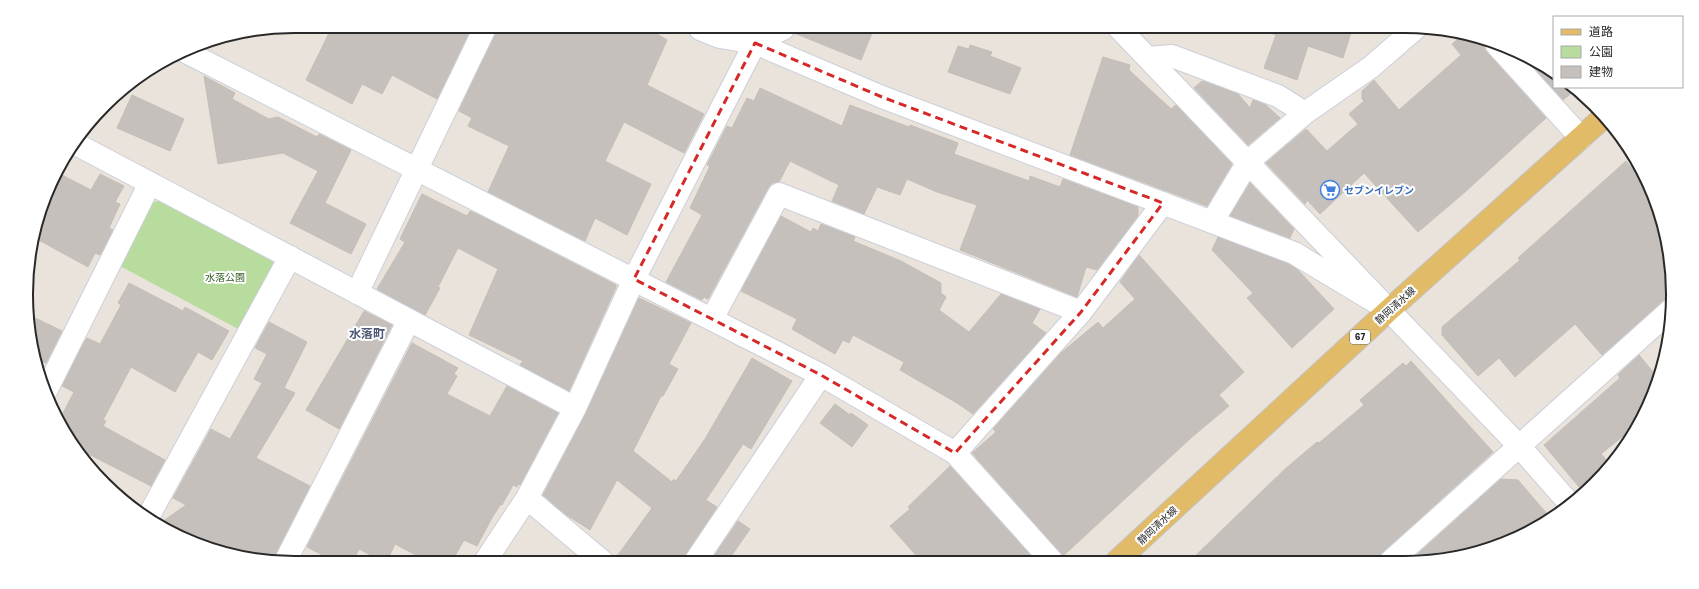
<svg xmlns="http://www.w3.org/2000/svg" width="1699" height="589" font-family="Poppins,'Noto Sans JP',sans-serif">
  <rect width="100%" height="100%" fill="#eae3dc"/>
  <path fill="#b8db9e" d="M166,200L273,257L275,270L242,331L118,265L152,202Z"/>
  <path fill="#c5c0bc" stroke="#c5beb6" d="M1353,26L1343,58L1308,46L1297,80L1264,68L1276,35L1262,30L1263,27Z
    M871,28H874L861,60L794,33L795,29Z
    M649,29L667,40L647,85L704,114L684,153L624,122L605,161L651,184L627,235L595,218L585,241L488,192L509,146L468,126L472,118L459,111L496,30Z
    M465,30H470L437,99L392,75L382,94L362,84L352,104L306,80L330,31Z
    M1464,34L1485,39L1484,46L1487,52L1546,118L1465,192L1418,232L1364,173L1320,214L1307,200L1305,204L1266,163L1306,129L1327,151L1358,124L1349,114L1364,101L1362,99V91L1374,80L1399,110L1461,55L1452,44Z
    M970,45L992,52L990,56L1021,68L1010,94L948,72L958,46L969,49Z
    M1521,53L1554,73V87H1574L1576,89L1563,100Z
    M1103,57L1130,65L1129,70L1171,109L1176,105L1232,164L1207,206L1070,155Z
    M204,76L235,93L232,99L269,119L278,117L317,137L319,134L351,150L325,203L366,224L351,254L290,223L318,171L283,153L218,164Z
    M1202,81L1238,94L1250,108L1253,100L1266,105L1280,118L1248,145L1194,88Z
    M760,88L842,126L850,105L909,127L910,125L958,143L954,154L1029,181L1030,176L1060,187L1063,179L1138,207V216L1097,270L1086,267L1077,297L960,250L977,205L937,192L907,179L900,195L877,187L864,214L832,201L839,185L790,161L779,182L772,183L768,188L708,299L704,297L702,300L666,282L702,215L690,208L710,166L707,165L727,126L732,128L747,98L754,101Z
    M132,95L184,119L170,151L117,128Z
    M1626,161L1650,190L1659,208L1671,259L1672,297L1664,300L1602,355L1575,324L1515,377L1499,358L1478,376L1442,335V327L1520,260L1518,258Z
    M56,172L91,190L100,174L124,186L115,202L120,204L109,228L113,230L100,255L95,253L88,267L35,238Z
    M1250,183L1294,229L1290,238L1230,216Z
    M422,194L467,216L470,211L477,214L616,285V287L569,391L520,365L523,361L469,335L498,269L458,248L438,287L440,288L425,315L377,289L405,242L400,239Z
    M781,216L811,232L813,228L818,231L821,224L855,237L853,241L901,261L941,283V293L946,297L939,310L969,332L1001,294L1040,309L1032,323L1046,333L973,414L957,403L900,370L904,362L853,335L849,343L843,340L835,354L792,329L797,319L741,291Z
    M1218,237L1289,264L1299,271L1334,309L1292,348L1247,298L1253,293L1212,250Z
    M1139,255L1244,372L1219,395L1229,406L1192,437L1063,556L972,453L996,432L993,429L1061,353L1098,322L1103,328L1135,299L1120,282Z
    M129,283L183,311L185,307L229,331L212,360L198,352L175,392L131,367L103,420L106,421L103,426L165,460L151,486L73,446L60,419L74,392L62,386L84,342L87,338L100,344L121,305L118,303Z
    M639,298L691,323L669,364L678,369L663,396H661L633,451L672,482L674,479L676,481L705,439L752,358L792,381L751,449L743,444L706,500L717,507L685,555L683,562H615V559L652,508L617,480L590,530L565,514L543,495L586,413Z
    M364,311L392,325L339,429L306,410Z
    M27,314L62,331L46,363L34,357Z
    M269,322L307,342L284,388L295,393L256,458L310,486L273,560L225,554L159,524L186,505L173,498L211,429L230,439L262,383L254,379L267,354L255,348Z
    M412,343L458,368L454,374L457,376L447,394L490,416L507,386L558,413L520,485L518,484L517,487L513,485L502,505L501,504L493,516L477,546L464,540L451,563H431L395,544L386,563L359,549L352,563H338L307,547Z
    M1639,355L1658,378L1639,423L1601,454L1609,463L1584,493L1544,445L1620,378L1618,375Z
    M1411,361L1493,452L1383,552L1379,561H1190L1285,469L1317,442L1319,443L1364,405L1360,400L1403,363L1406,366Z
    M835,404L850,415L851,413L868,425L852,447L820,423Z
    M950,466L1036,561L922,562L890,526L910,509L908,507Z
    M1501,479L1518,480L1548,515L1546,517L1548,519L1523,535L1440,561H1410Z
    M738,521L750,529L727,562H710Z"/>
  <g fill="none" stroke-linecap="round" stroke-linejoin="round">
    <g stroke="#cbcfd9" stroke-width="24">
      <path id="street" d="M1118,27L1519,446L1570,504
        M700,29L720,37L755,43L882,97L1294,253L1389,310
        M755,43L783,29
        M1496,44L1581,138
        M184,51L821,375L955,453L1052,561
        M1148,58L1172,56L1278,96L1305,113
        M74,143L575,408
        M1212,222L1248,162L1305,113L1371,67L1416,28
        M357,293L484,30
        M712,319L779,194L1081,312
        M47,389L150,183
        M955,453L1081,312L1163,203
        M527,498L603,562
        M147,519L290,257
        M1391,561L1672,309
        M285,562L409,320
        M695,562L821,375
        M484,563L527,498L575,408L634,279L755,43V30"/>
    </g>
    <g stroke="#c3c3c3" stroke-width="24">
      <path id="primary" d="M1117,561L1389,310L1605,116"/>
    </g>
    <use href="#street" stroke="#fff" stroke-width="22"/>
    <use href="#primary" stroke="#e2bb69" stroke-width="22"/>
  </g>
  <path fill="none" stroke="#d62828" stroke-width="3" stroke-dasharray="8 5" stroke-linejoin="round" d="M755,43L882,97L1163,203L1081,312L955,453L821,375L634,279Z"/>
  <defs>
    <g id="supermarket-ring" transform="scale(1)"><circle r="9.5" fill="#fff" stroke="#3f7fe0" stroke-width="1.5"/><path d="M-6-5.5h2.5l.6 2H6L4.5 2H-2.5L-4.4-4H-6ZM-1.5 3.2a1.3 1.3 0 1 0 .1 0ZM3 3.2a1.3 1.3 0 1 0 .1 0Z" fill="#3f7fe0"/></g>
  </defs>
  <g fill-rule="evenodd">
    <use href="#supermarket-ring" x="1330" y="190"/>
  </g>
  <g text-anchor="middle" stroke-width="4" stroke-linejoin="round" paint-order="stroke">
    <rect fill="#fff" stroke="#696969" stroke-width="1" x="1350" y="330" width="20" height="14" rx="3"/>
    <g font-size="9" font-weight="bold" fill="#292929">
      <text x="1360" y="340">67</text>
    </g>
    <g font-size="10" font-weight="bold" fill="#366cbe" stroke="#fff" text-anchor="start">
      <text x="1344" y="194">セブンイレブン</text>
    </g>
    <g font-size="10" fill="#335e21" stroke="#fff">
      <text x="225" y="281">水落公園</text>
    </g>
    <g font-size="10" fill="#292929" stroke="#fff">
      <text transform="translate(1395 305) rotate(-42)" y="4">静岡清水線</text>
      <text transform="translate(1157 525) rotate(-43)" y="4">静岡清水線</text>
    </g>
    <g font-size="12" font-weight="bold" fill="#4e5975" stroke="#fff">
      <text x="367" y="338">水落町</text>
    </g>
  </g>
  <path d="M0 0H1699V589H0ZM294 33H1405A261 261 0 0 1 1666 294V295A261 261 0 0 1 1405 556H294A261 261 0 0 1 33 295V294A261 261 0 0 1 294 33Z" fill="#fff" fill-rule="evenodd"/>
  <path fill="none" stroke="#292929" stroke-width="2" d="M294 33H1405A261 261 0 0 1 1666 294V295A261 261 0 0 1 1405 556H294A261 261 0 0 1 33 295V294A261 261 0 0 1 294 33Z"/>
  <rect x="1553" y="16" width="130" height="72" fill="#ffffff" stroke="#a9a9a9"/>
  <rect x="1561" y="29" width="20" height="6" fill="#e2bb69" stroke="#a9a9a9"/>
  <text x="1589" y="36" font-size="12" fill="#292929">道路</text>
  <rect x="1561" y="46" width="20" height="12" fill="#b8db9e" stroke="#a9a9a9"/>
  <text x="1589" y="56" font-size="12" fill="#292929">公園</text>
  <rect x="1561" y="66" width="20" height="12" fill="#c5c0bc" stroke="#a9a9a9"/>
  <text x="1589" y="76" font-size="12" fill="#292929">建物</text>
</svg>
